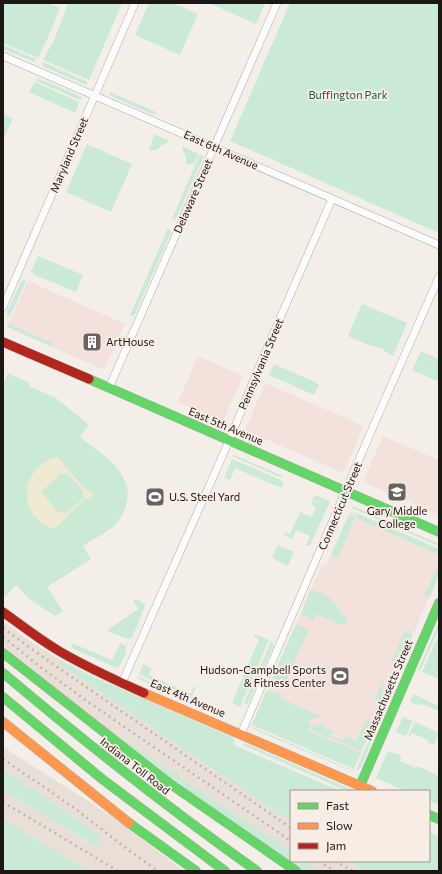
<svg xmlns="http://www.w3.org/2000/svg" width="442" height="874" font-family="Commissioner,sans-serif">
  <rect width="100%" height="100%" fill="#f4eee9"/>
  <path fill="#f3e2dc" d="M28,281L125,324L104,370L7,327Z
    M198,356L243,376L223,421L178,402Z
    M265,383L362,425L363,428L343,473L245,430Z
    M383,436L439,460V515L363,482Z
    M351,511L439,549V575L354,769L252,725L321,566L323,565H326Z"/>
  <path fill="#eadfd6" d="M3,621L28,640L60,660L58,663L291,822V851L103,725L3,646Z
    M3,747L108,814L184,871H90L3,818V791L96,847L101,835L3,769Z
    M306,861H348L363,871H320Z"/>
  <path fill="#cbead6" d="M3,3H49L60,8L50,33L38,58L3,43Z
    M68,3H122L89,80L43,60L55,38Z
    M149,3H173L198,14L180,55L135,35Z
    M209,3H265L256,24Z
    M290,3H439V233L230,141Z
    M3,45L36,59L34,62L3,49Z
    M43,62L88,82L86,85L42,66Z
    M38,78L82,97L80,100L36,81Z
    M35,82L79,102L75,113L29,92Z
    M110,92L156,112L155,114L154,115L109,95Z
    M3,114L13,118L3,140Z
    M154,134L170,141L161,146L157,150L149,151Z
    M87,144L132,164L111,212L66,192Z
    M182,146L199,154L194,164H186V156L183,151Z
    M200,154L204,156L177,217L173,220L172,219Z
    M168,228L171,232L135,314L133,316L130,315Z
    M38,256L83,275L76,292L33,274L34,273L31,272Z
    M22,280L26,281L10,317L7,314V311Z
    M362,304L407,323L393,356L384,351L382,349L366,344L348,336Z
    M9,324L53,343L52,347L7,327Z
    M421,351L439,359V382L412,370Z
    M274,364L319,384L314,395L269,375Z
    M8,373L30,383L29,386L56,398L89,425L80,437C101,454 136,473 126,505C124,513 120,520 114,526C105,534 93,539 83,546L91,559L47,587L63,611L55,616L28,598L16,585L6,596L3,594V384Z
    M234,455L283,476L282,478L232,456Z
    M232,459L281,480L283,483V486H282L281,488L235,468L230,480L224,478Z
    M315,495L330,501L310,546L306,545L310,536L296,530L292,539L284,535L285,532L290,534L300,512L312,517L316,507L311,505L312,501L322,505L312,500Z
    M353,506L439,544V546L352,508Z
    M356,513L439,549V555L358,519V516L355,514Z
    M349,514L355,517V518L338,558L331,555Z
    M278,545L294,552L288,566L272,558Z
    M439,563V575L429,598L424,596Z
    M310,590C331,592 336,605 347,620L344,626L316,614L313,620L301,614Z
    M133,600C137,599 143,601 145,606L132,638L127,639L108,631L109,629L138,609Z
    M439,622V628L420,671L418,670Z
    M296,624L309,629L285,684L274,679L273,676Z
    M405,630L413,634L407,648L403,647L391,665L390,664Z
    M255,634L269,640L240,707L232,703L259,639L253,636Z
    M439,634V679L422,672Z
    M271,641L273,644V647L248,704L244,703Z
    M72,643L112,660L120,643L126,646C127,653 122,665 116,668L72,648L71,646Z
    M60,660L96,678L234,738L235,740L234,745L340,791H291V822L58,663Z
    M143,664L151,668L149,675L191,694L194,686L196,687L191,698L139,674Z
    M137,676L238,721L139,679Z
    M383,681H384L382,693L387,695L380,710L377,709L380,702L374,700Z
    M269,690L281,694L280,698L321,716L309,720L311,725L309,731L361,753L354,769L252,725L266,691Z
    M413,694L439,706V711L422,704L417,705L410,702Z
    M374,715L377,716L362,751L311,730L313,726L323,723L322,726L333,731L331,736L343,741L346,736L356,741L366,720L371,722Z
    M379,717L381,719L361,767L358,770H356Z
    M403,717L413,721L406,736L396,732Z
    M415,722L439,733L434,745L427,742L428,740L412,733L410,737H408Z
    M103,725L291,851V861H306L320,871H301L173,779Z
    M252,727L356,772L352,771L253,729Z
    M244,743L247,744L355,791H347L243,745Z
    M388,751L402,756L400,761L416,768L417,766L439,776V805L429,801V791H405L376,778Z
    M3,769L101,835L97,847L3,791Z
    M3,818L83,867L90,871H3Z
    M429,832L439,836V871H363L348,861H429Z"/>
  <path fill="#f1ead2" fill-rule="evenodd" d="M57,457L86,490L91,491L93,496L89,499H85L54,529C16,516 19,468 57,457ZM61,473L64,474L67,473L84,491L83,494L84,498L66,514L63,512L59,513L41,492Z"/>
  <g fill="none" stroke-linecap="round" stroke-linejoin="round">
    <g stroke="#aca8a4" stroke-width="8">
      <path id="street" d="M3,56L439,245
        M3,307L135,3
        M109,388L277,3
        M122,683L229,441L264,355L332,199
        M241,734L373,427L439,277"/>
    </g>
    <g stroke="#aca8a4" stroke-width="10">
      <path id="fast" d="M89,379L439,532
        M3,653L169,783L296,871
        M3,673C85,742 169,809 257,871
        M3,697L102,779L225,871
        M360,786L439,603
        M429,815L439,819
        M129,823L196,871"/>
    </g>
    <g stroke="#aca8a4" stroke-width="10">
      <path id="slow" d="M144,693L372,791
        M3,722L129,823"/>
    </g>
    <g stroke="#aca8a4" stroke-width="10">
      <path id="jam" d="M3,342L89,379
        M3,612C21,625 39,639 59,651C86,667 115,680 144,693"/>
    </g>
    <use href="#street" stroke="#fdfcfc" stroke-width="7"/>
    <use href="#fast" stroke="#63d668" stroke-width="9"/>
    <use href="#slow" stroke="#ff974d" stroke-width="9"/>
    <use href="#jam" stroke="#b3261e" stroke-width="9"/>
    <path stroke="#b9b8b7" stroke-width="2.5" stroke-dasharray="2 4" stroke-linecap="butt" d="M3,628L47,660L291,828
      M3,637L39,666L91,704L291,841
      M3,759L73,807L127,849L158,871
      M3,802L118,871
      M319,861L334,871
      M335,861L353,871"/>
  </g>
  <defs>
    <g id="building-square" transform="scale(1)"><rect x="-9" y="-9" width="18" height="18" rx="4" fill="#67625f" stroke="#f8ede5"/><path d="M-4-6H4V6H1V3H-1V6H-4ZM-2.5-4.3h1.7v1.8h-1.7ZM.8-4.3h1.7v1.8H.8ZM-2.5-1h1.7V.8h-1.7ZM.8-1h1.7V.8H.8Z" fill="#fff"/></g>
    <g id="school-square" transform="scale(1)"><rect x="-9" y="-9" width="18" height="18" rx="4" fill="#67625f" stroke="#f8ede5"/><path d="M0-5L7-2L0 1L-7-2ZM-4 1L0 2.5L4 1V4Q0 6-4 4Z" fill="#fff"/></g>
    <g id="stadium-square" transform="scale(1)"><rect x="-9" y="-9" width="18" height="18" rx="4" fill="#67625f" stroke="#f8ede5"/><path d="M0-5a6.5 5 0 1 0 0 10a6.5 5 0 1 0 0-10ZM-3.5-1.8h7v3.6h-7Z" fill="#fff"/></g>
  </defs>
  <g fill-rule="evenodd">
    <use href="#building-square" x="92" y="342"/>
    <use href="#school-square" x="397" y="492"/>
    <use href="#stadium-square" x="155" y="497"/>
    <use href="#stadium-square" x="340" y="676"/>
  </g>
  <g text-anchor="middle" stroke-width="3.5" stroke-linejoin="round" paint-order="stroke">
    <g font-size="11" fill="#175d3e" stroke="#f8ede5">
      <text x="348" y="99">Buffington Park</text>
    </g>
    <g font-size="11" fill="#1b1715" stroke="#f8ede5">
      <text transform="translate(221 150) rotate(24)" y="4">East 6th Avenue</text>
      <text transform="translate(69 155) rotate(-67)" y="4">Maryland Street</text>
      <text transform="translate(193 196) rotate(-66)" y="4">Delaware Street</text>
      <text transform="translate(261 364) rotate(-67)" y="4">Pennsylvania Street</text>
      <text transform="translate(226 426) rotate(23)" y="4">East 5th Avenue</text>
      <text transform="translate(340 506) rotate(-67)" y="4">Connecticut Street</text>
      <text transform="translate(388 690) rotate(-67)" y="4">Massachusetts Street</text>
      <text transform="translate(188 698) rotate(23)" y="4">East 4th Avenue</text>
      <text transform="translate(135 766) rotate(38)" y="4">Indiana Toll Road</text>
    </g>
    <g font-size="11" fill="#1b1715" stroke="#f8ede5" text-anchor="start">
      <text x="106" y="346">ArtHouse</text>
      <text x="169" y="501">U.S. Steel Yard</text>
      <text x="397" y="515" text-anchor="middle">Gary Middle<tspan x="397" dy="13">College</tspan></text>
      <text x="326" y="674" text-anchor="end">Hudson-Campbell Sports<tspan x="326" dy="13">&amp; Fitness Center</tspan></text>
    </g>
  </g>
  <rect width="442" height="874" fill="none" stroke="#1b1715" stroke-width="8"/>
  <rect x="290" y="790" width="140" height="72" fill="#f8ede5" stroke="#a09792"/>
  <rect x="298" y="803" width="20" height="6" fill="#63d668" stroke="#a09792"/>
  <text x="326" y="810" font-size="12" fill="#1b1715">Fast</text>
  <rect x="298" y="823" width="20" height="6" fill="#ff974d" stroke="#a09792"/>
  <text x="326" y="830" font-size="12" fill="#1b1715">Slow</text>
  <rect x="298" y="843" width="20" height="6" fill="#b3261e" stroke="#a09792"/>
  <text x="326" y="850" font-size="12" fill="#1b1715">Jam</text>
</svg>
